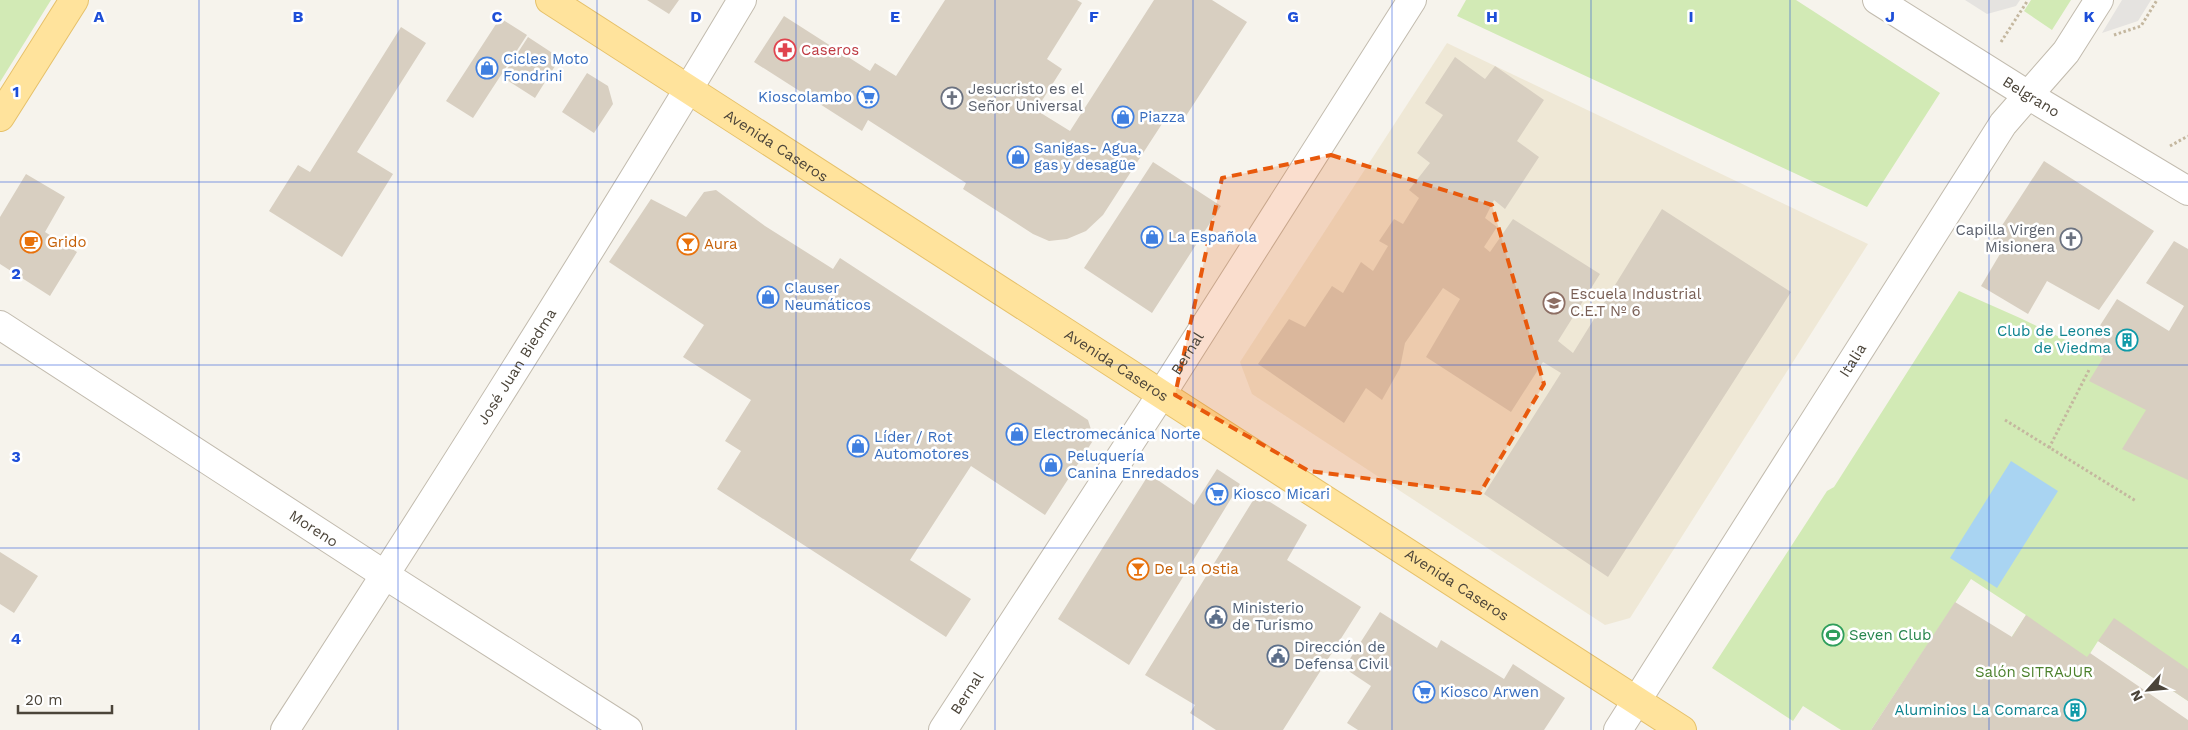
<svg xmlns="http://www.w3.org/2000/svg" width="2188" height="730" font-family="'Work Sans',sans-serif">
  <rect width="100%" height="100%" fill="#f6f3ec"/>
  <path fill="#efe8d6" d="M1447,43L1868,244L1630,618L1605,625L1252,394L1240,362Z"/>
  <path fill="#d2eab5" d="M0,0H51L0,82Z
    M1466,0H1796L1940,93L1867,207L1457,16Z
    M2031,0H2071L2052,30L2024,11Z
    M1959,291L2020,318L2188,399V701L2098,641L2067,690L1951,730L2026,615L1971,579L1871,730H1841L1803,706L1793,721L1712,668L1827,491L1834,487Z"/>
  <path fill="#e5e3e0" d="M1965,0H2020L2016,6L1987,14Z
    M2122,0H2151L2138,21L2102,33Z"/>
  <path fill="#a9d4f2" d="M2011,461L2058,491L1997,588L1950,558Z"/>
  <path fill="#d8cfc1" d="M647,0H679L669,14Z
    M945,0H1077L1082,3L1047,59L1062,69L1036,110L1070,131L1154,0H1212L1247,22L1182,122L1169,113L1103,215L1086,231L1067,239L1049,241L1033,234L963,189L966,183L868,120L862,131L754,62L784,16L870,71L875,63L896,76Z
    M500,18L527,35L473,118L446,101Z
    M401,27L426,43L357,152L393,174L342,257L269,211L298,165L310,172Z
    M528,37L560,58L535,98L502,77Z
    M1455,57L1485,79L1495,66L1544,100L1517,141L1539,157L1505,209L1494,200L1485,218L1497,227L1484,247L1490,252L1513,219L1600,274L1558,341L1573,353L1662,209L1791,292L1608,577L1484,494L1561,373L1543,362L1511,412L1426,357L1460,299L1443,288L1405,343L1400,368L1382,400L1366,388L1344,423L1258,364L1289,319L1305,327L1332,286L1343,293L1361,262L1373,271L1388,246L1379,241L1394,219L1403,224L1419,198L1409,190L1430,163L1417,153L1443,115L1425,103Z
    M587,73L608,86L613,104L594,133L562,112Z
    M2044,161L2154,231L2099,310L2047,281L2028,314L1981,286L2000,254L1988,247Z
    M1153,162L1221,206L1152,313L1084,268Z
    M26,174L65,197L45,232L77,252L50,296L0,264V217Z
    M716,190L765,226L833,269L840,258L1088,420L1094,439L1045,515L971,466L910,560L971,599L946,637L717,489L741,451L725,441L751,400L683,357L704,325L609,262L651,199L686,217L704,192Z
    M2174,241L2188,249V480L2122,449L2146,410L2089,381L2103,358L2085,349L2117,299L2169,331L2184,306L2146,283Z
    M1217,469L1240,484L1129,665L1058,619L1149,474L1194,505Z
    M1257,494L1307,525L1287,560L1361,607L1283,730H1216L1190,713L1195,705L1145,675Z
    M0,552L38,576L14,613L0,604Z
    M1955,602L2012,637L2026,615L2087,657L2090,653L2188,720V730H1871Z
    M1380,612L1437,648L1441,640L1504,679L1513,664L1565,698L1544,730H1358L1347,723L1371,686L1344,668Z
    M2114,618L2188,669V701L2098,641Z"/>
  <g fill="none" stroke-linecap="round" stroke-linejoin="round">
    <g stroke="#c2bbae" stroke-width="30">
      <g id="minor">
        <path id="s1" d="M1877,0L2028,95L2188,191"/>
        <path id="s2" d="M0,325L385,575L628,730"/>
        <path id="s3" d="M285,730C441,489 595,246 742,0"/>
        <path id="s4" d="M943,730L1161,395L1412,0"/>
        <path id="s5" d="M1618,730L2003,124L2066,52L2099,0"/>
      </g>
    </g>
    <g stroke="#e6c16a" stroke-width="30">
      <g id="major">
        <path id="s6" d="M550,0L1682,730"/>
        <path d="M0,117L74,0"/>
      </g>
    </g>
    <path stroke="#c4b79f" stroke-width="3" stroke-dasharray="2.5 2.5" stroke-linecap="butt" d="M2114,35L2141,26L2157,0
      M2001,42L2028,0
      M2170,146L2188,136
      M2005,420L2136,501
      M2049,448L2089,370"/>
    <use href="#minor" stroke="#fff" stroke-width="28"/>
    <use href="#major" stroke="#ffe39c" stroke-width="28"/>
  </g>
  <path fill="#e8590c" fill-opacity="0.2" stroke="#e8590c" stroke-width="4" stroke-dasharray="10 6" stroke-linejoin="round" d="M1331,155L1492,205L1544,384L1480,493L1309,471L1175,395L1222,178Z"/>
  <path fill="none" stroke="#1d4ed8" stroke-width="1" stroke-opacity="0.55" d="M199,0V730M398,0V730M597,0V730M796,0V730M995,0V730M1193,0V730M1392,0V730M1591,0V730M1790,0V730M1989,0V730M0,182H2188M0,365H2188M0,548H2188"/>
  <defs>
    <g id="pharmacy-ring" transform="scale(1.125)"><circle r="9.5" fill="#fff" stroke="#e0444e" stroke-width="1.5"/><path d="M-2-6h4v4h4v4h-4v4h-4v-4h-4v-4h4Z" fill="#e0444e"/></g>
    <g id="shop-ring" transform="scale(1.125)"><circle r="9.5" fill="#fff" stroke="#3f7fe0" stroke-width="1.5"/><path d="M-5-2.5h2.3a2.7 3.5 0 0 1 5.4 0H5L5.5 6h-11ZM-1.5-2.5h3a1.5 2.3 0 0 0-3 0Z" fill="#3f7fe0"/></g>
    <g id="supermarket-ring" transform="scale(1.125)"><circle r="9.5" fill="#fff" stroke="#3f7fe0" stroke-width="1.5"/><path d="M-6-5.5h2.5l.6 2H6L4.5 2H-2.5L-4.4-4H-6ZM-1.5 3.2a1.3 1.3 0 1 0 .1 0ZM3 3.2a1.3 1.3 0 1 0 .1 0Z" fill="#3f7fe0"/></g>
    <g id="church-ring" transform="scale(1.125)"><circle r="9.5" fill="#fff" stroke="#6b7280" stroke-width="1.5"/><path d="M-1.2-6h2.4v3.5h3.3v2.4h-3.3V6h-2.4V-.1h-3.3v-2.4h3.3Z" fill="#6b7280"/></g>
    <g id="cafe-ring" transform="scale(1.125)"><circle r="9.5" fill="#fff" stroke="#e8710a" stroke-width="1.5"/><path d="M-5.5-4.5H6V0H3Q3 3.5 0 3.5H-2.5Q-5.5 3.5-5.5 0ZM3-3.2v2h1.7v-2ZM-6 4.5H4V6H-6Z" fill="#e8710a"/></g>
    <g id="bar-ring" transform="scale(1.125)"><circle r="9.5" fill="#fff" stroke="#e8710a" stroke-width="1.5"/><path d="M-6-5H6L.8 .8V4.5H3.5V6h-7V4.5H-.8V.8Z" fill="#e8710a"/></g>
    <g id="school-ring" transform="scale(1.125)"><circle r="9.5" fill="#fff" stroke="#8d6e63" stroke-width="1.5"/><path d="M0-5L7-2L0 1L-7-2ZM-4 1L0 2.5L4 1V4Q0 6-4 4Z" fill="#8d6e63"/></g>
    <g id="building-ring" transform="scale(1.125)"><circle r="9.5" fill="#fff" stroke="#0f9aa8" stroke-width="1.5"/><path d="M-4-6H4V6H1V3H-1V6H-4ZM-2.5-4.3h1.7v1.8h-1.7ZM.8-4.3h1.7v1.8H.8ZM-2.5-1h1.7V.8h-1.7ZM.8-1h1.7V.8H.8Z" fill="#0f9aa8"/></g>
    <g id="civic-ring" transform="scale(1.125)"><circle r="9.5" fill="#fff" stroke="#5c6f8a" stroke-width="1.5"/><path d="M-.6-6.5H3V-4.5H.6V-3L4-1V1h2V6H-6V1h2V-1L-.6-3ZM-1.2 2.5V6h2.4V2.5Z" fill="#5c6f8a"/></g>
    <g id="stadium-ring" transform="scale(1.125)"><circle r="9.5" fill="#fff" stroke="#2e9e5b" stroke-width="1.5"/><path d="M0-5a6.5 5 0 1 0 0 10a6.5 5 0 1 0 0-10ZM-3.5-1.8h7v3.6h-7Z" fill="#2e9e5b"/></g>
  </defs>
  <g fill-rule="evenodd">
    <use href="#pharmacy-ring" x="785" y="50"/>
    <use href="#shop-ring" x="487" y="68"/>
    <use href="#supermarket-ring" x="868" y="97"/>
    <use href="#church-ring" x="952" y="98"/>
    <use href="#shop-ring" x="1123" y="117"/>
    <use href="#shop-ring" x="1018" y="157"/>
    <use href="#shop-ring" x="1152" y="237"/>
    <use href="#church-ring" x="2071" y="239"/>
    <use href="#cafe-ring" x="31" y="242"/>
    <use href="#bar-ring" x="688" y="244"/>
    <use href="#shop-ring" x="768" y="297"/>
    <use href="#school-ring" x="1554" y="303"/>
    <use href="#building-ring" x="2127" y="340"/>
    <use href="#shop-ring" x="1017" y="434"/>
    <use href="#shop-ring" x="858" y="446"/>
    <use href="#shop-ring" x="1051" y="465"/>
    <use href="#supermarket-ring" x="1217" y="494"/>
    <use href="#bar-ring" x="1138" y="569"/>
    <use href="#civic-ring" x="1216" y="617"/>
    <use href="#stadium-ring" x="1833" y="635"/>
    <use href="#civic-ring" x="1278" y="656"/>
    <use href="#supermarket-ring" x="1424" y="692"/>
    <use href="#building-ring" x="2075" y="710"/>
  </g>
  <g text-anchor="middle" stroke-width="5" stroke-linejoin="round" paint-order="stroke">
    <g font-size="15" fill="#be3a42" stroke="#fff" text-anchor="start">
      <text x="801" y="55">Caseros</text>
    </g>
    <g font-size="15" fill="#366cbe" stroke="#fff" text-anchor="start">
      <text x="503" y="64">Cicles Moto<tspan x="503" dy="17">Fondrini</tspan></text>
      <text x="852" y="102" text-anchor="end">Kioscolambo</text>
      <text x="1139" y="122">Piazza</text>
      <text x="1034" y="153">Sanigas- Agua,<tspan x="1034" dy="17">gas y desagüe</tspan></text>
      <text x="1168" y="242">La Española</text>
      <text x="784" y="293">Clauser<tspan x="784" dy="17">Neumáticos</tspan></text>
      <text x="1033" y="439">Electromecánica Norte</text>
      <text x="874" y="442">Líder / Rot<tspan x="874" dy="17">Automotores</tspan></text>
      <text x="1067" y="461">Peluquería<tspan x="1067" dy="17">Canina Enredados</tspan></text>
      <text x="1233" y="499">Kiosco Micari</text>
      <text x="1440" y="697">Kiosco Arwen</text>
    </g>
    <g font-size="15" fill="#5b616d" stroke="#fff" text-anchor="start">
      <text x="968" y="94">Jesucristo es el<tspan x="968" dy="17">Señor Universal</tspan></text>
      <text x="2055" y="235" text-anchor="end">Capilla Virgen<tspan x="2055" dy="17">Misionera</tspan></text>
    </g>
    <g font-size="15" fill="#4b4439" stroke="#fff">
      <text dy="5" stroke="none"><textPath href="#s1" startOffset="182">Belgrano</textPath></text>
      <text dy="5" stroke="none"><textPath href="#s6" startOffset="269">Avenida Caseros</textPath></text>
      <text dy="5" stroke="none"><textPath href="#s4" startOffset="449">Bernal</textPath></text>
      <text dy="5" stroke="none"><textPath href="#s5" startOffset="438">Italia</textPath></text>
      <text dy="5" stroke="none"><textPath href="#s3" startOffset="431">José Juan Biedma</textPath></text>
      <text dy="5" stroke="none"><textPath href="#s6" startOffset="674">Avenida Caseros</textPath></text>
      <text dy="5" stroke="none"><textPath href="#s2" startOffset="374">Moreno</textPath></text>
      <text dy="5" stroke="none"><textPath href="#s6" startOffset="1079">Avenida Caseros</textPath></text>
      <text dy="5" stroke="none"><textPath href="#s4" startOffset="44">Bernal</textPath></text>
    </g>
    <g font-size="15" fill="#c56008" stroke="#fff" text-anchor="start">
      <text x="47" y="247">Grido</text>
      <text x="704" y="249">Aura</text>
      <text x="1154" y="574">De La Ostia</text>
    </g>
    <g font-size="15" fill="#785e54" stroke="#fff" text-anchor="start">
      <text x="1570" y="299">Escuela Industrial<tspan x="1570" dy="17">C.E.T Nº 6</tspan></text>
    </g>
    <g font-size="15" fill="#0d838f" stroke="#fff" text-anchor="end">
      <text x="2111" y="336">Club de Leones<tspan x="2111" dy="17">de Viedma</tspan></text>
      <text x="2059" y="715">Aluminios La Comarca</text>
    </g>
    <g font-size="15" fill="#4e5e75" stroke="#fff" text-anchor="start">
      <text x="1232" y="613">Ministerio<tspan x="1232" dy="17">de Turismo</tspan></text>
      <text x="1294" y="652">Dirección de<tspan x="1294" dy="17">Defensa Civil</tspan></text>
    </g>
    <g font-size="15" fill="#27864d" stroke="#fff" text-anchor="start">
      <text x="1849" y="640">Seven Club</text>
    </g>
    <g font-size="15" fill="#4a7f2a" stroke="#fff">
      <text x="2034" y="677">Salón SITRAJUR</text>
    </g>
  </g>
  <g font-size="16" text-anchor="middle" font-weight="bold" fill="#1d4ed8" stroke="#fff" stroke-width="5" stroke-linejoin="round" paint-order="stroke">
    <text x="99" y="22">A</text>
    <text x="298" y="22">B</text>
    <text x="497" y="22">C</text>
    <text x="696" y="22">D</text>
    <text x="895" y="22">E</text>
    <text x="1094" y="22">F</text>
    <text x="1293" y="22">G</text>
    <text x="1492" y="22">H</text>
    <text x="1691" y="22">I</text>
    <text x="1890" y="22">J</text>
    <text x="2089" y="22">K</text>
    <text x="16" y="97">1</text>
    <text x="16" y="279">2</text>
    <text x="16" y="462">3</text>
    <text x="16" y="644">4</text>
  </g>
  <g transform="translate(2148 690) rotate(243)" stroke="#ffffff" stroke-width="4" paint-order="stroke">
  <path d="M0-4L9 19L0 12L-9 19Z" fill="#4b4439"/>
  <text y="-8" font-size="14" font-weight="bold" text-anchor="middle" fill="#4b4439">N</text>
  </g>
  <path d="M18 705v8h94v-8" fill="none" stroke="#4b4439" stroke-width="2.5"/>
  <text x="25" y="705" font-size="15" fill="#4b4439" stroke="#ffffff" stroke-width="4" paint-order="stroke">20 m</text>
</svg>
